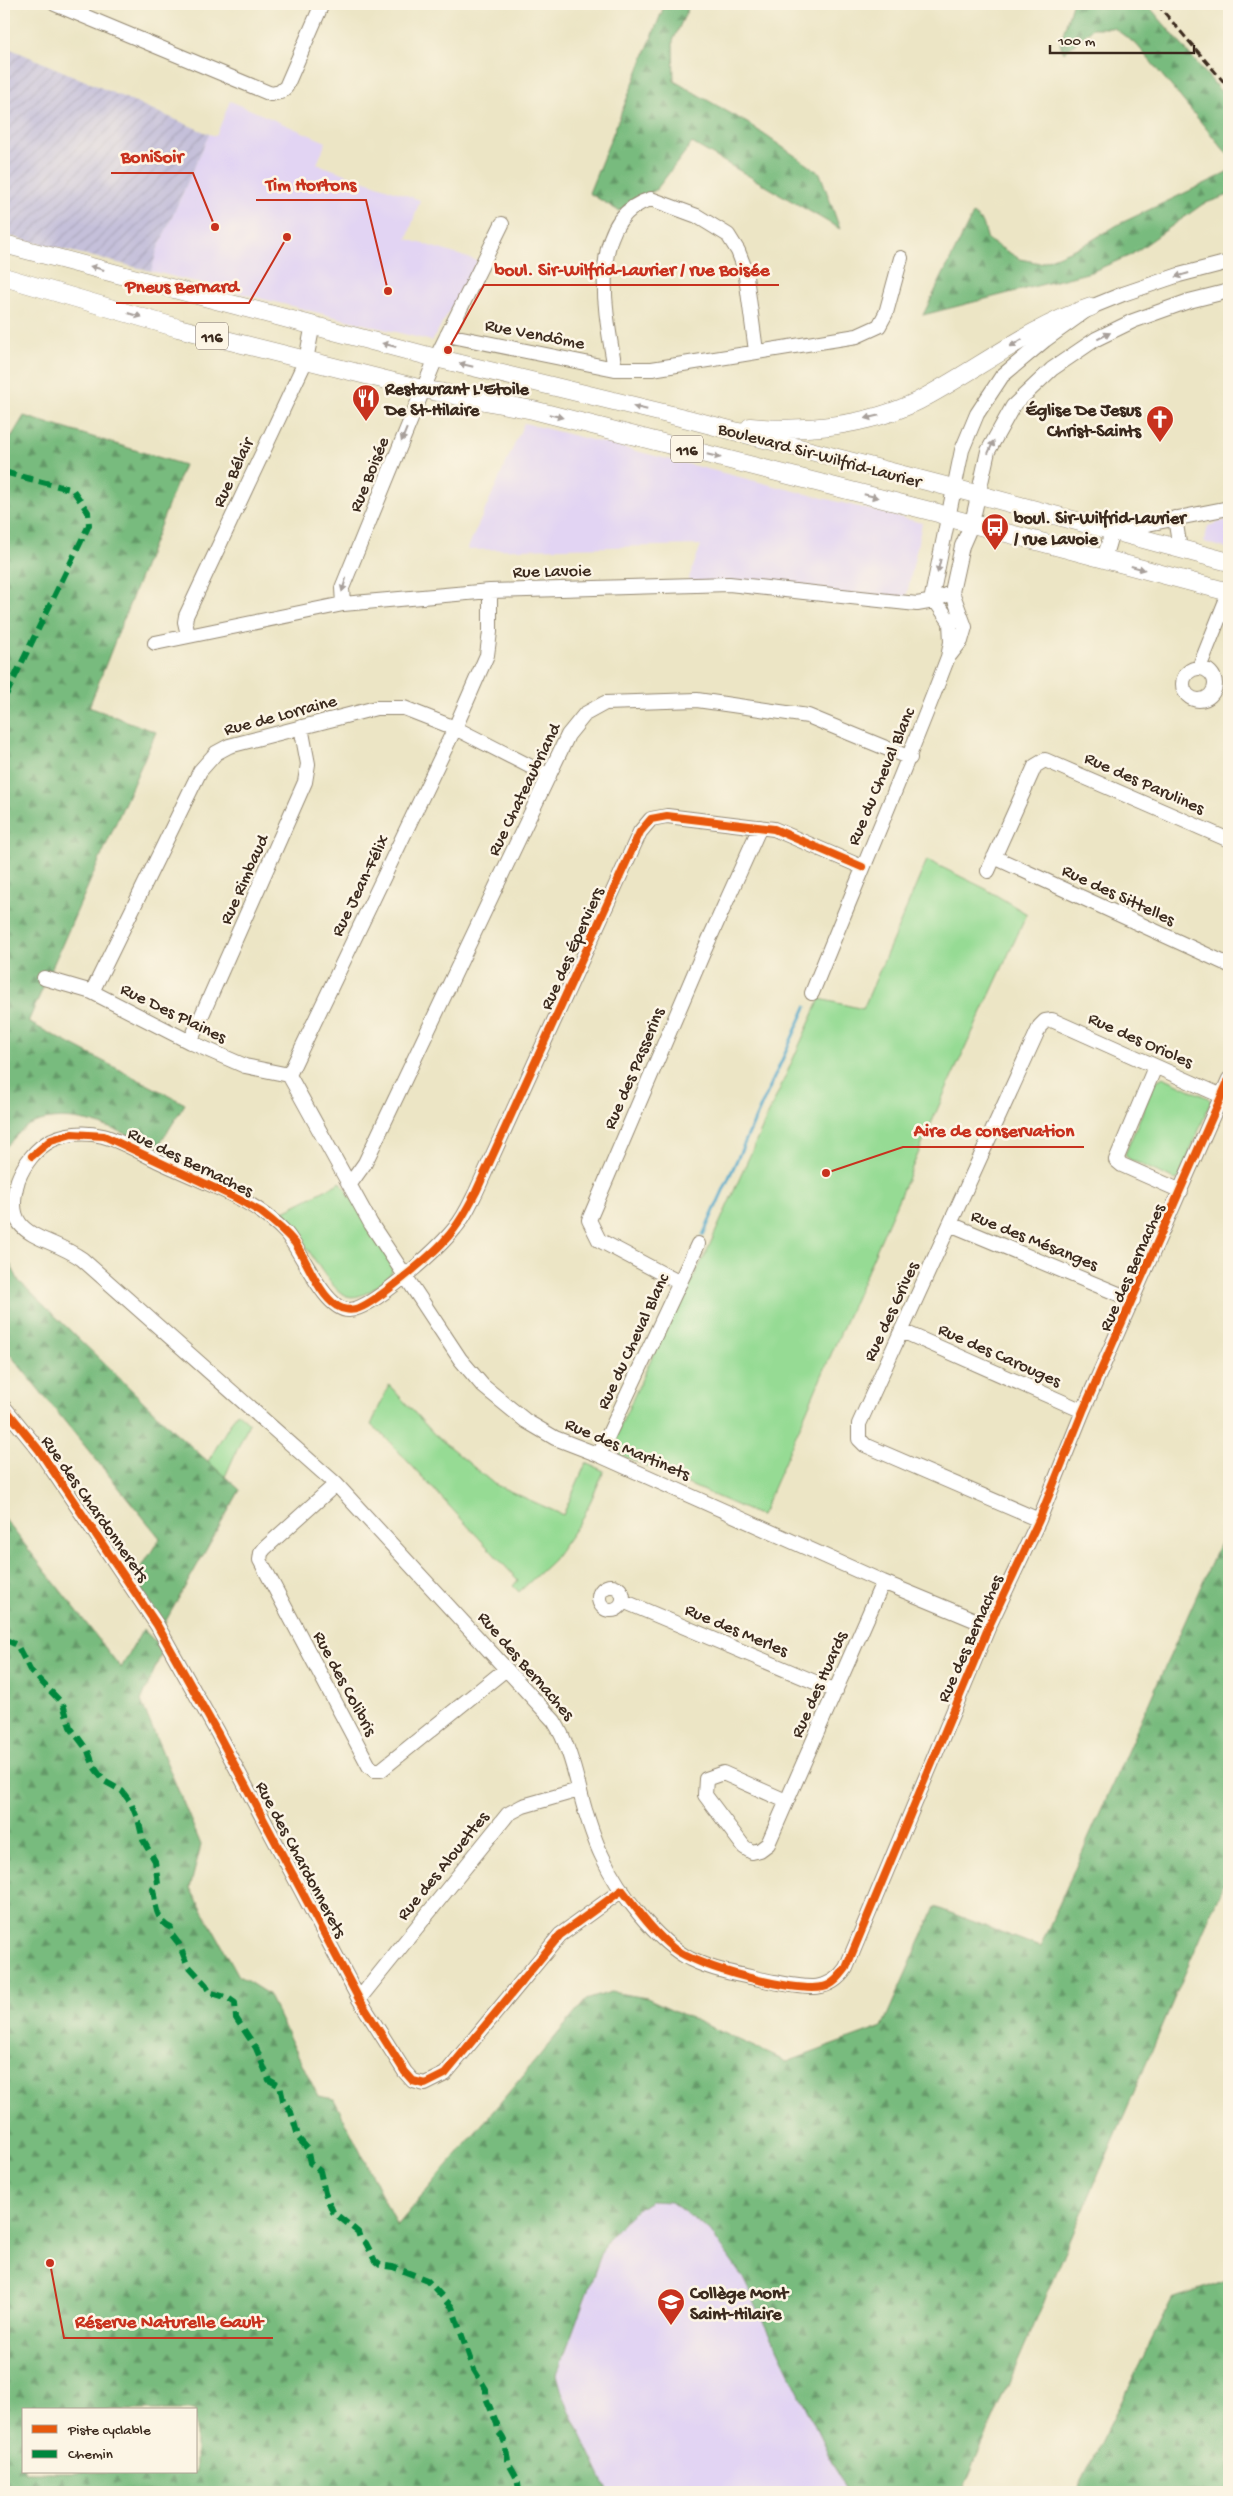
<svg xmlns="http://www.w3.org/2000/svg" width="1233" height="2496" font-family="'Gochi Hand',sans-serif">
  <defs>
    <pattern id="industrial-furrows" width="10" height="10" patternUnits="userSpaceOnUse" patternTransform="scale(1.25)"><rect width="10" height="10" fill="#c5c0da"/><path d="M-1 1l2-2M0 10L10 0M9 11l2-2" fill="none" stroke="#aaa5bb"/></pattern>
    <pattern id="forest-firs" width="22" height="20" patternUnits="userSpaceOnUse" patternTransform="scale(1.25)"><rect width="22" height="20" fill="#78bb7e"/><path d="M5 1l3.5 6h-7zM16 11l3.5 6h-7z" fill="#649867"/></pattern>
  </defs>
  <rect width="100%" height="100%" fill="#fcf5e5"/>
  <filter id="ink" filterUnits="userSpaceOnUse"><feTurbulence type="fractalNoise" baseFrequency=".02" numOctaves="2"/><feDisplacementMap in="SourceGraphic" scale="10" xChannelSelector="R" yChannelSelector="G"/><feConvolveMatrix kernelMatrix="1 2 1 2 8 2 1 2 1" color-interpolation-filters="sRGB"/></filter>
  <filter id="wash" filterUnits="userSpaceOnUse"><feTurbulence type="fractalNoise" baseFrequency=".0096" numOctaves="4" result="noise"/><feDisplacementMap in="SourceGraphic" scale="20" xChannelSelector="R" yChannelSelector="G"/><feGaussianBlur stdDeviation="1.12" result="paint"/><feColorMatrix in="noise" values="0 0 0 0 0 0 0 0 0 0 0 0 0 0 0 0 0 1.4 0 .05"/><feComposite in="paint" operator="in"/></filter>
  <g filter="url(#wash)">
    <rect width="100%" height="100%" fill="#ece5c5"/>
    <path fill="#e2d4f3" d="M230,101L326,142L317,164L420,200L407,239L478,261L432,341L151,271L158,248L209,134L216,136Z
      M524,423L922,523L905,604L686,586L701,545L467,550Z
      M1229,519V549L1204,542L1208,526Z
      M650,2201L671,2202L710,2231L743,2278L847,2492H608L563,2396L557,2374L606,2241L630,2215Z"/>
    <path fill="url(#industrial-furrows)" d="M4,46L209,134L158,248L151,271L4,235Z"/>
    <path fill="#96db94" stroke="#688259" d="M927,860L986,889L1027,914L944,1094L761,1516L619,1454L616,1451L614,1440L673,1311L690,1284L707,1251L820,999L863,1009Z
      M1163,1077L1208,1098L1211,1101L1179,1178L1175,1180L1129,1159L1125,1154L1155,1082Z
      M341,1182L393,1267C392,1277 380,1284 373,1289C366,1294 355,1299 347,1296C326,1289 302,1231 280,1213Z
      M389,1385L434,1434L494,1484L563,1515L586,1463L604,1471L583,1518L553,1560L519,1592L513,1586L518,1580L386,1438L371,1425Z
      M237,1412L249,1423L161,1620L189,1494Z"/>
    <path fill="url(#forest-firs)" stroke="#5a724e" fill-rule="evenodd" d="M665,4H690L673,41L674,81L749,124L820,173L840,229L692,143L656,190L639,198L619,211L589,193Z
      M1072,4H1147L1229,101V156L1137,45L1114,28H1093L1064,53L1060,44Z
      M1229,169V195L1203,204L1131,255L1091,272L923,315L973,214L983,223L988,240L1020,259L1040,263L1084,245L1119,224L1227,173Z
      M24,416L184,465L89,707L156,732L28,1022L185,1104L158,1147C119,1132 71,1106 29,1125C20,1130 11,1142 4,1149V1072L9,1061L4,1052V449Z
      M4,1252L19,1281L174,1431L240,1490L164,1624L134,1579L160,1538L4,1347Z
      M4,1518L121,1668L143,1629L163,1650L141,1701L201,1845L190,1888L239,1976L268,1994L318,2096L334,2099L397,2226L586,2000L611,1992L647,1998L787,2062L882,2027L935,1907L1040,1947L1229,1523V1871L962,2492H847L743,2278L710,2231L671,2202L650,2201L630,2215L606,2241L557,2374L563,2396L608,2492H4ZM24,2410H196V2472H24Z
      M1229,2279V2492H1076L1172,2299Z"/>
    <g fill="none" stroke-linecap="round" stroke-linejoin="round">
      <path stroke="#4aa5c8" stroke-width="3" d="M703,1235L806,1007"/>
    </g>
  </g>
  <g filter="url(#ink)">
    <g fill="none" stroke-linecap="round" stroke-linejoin="round">
      <g stroke="#948872" stroke-width="16">
        <path id="minor" d="M55,4L271,94L280,92L286,87L322,4
          M447,335L615,369H652L857,336L879,326L886,313L901,258
          M615,369C607,320 584,218 651,199L697,216L728,235L738,251L745,269L756,351
          M1175,518L1180,549
          M1104,559L1112,531L1229,508
          M343,604L342,588L436,358L502,224
          M188,635L185,622L186,616L306,360L313,324
          M155,643L343,604L490,591L729,584L917,604L934,601L952,592
          M950,655L961,641L965,627L952,592L962,546L972,523L988,451L1013,406L1052,369L1096,339L1133,321L1189,301L1229,291
          M1183 684a16 16 0 1 1 32 0a16 16 0 1 1-32 0Z
          M1199,668L1229,593
          M994,857L1229,965
          M862,867L774,829L667,816L651,819L640,832L476,1192C470,1204 464,1218 455,1228C439,1248 373,1309 349,1310C325,1311 301,1250 286,1233C254,1198 200,1181 158,1161C141,1153 122,1141 103,1136C86,1132 68,1133 52,1140C36,1148 24,1164 18,1180C0,1240 45,1233 82,1259L336,1484L554,1721C571,1748 576,1779 585,1810C590,1825 595,1842 602,1856C618,1891 656,1941 690,1959C717,1972 746,1976 774,1982C802,1987 828,1995 846,1968L989,1626L1039,1520L1083,1411L1229,1079
          M988,871L1035,766L1045,760L1229,840
          M44,978L92,992L190,1042L245,1066L289,1075
          M92,992L200,771L216,753L229,746L376,708H404L455,728L549,776
          M812,993C857,881 905,770 948,657L951,642L950,622L932,596L962,450L977,414L1002,376L1045,340L1091,307L1123,294L1179,275L1229,262
          M190,1042L305,782L308,764L301,727
          M1155,1067L1116,1160L1122,1165L1181,1191
          M289,1075L371,1224L460,1359L483,1386L526,1421L555,1438L599,1455L883,1582L989,1626
          M289,1075L455,728L487,655L490,632V591
          M350,1184L365,1163L568,735L585,714L605,703L697,700L808,716L910,758
          M950,1224L1133,1300
          M680,1283L599,1240L589,1220L703,953L760,827
          M902,1331L1083,1411
          M4,1407L39,1450L157,1625L217,1732L359,1999L405,2072L413,2081L425,2084L445,2074L560,1935L622,1890
          M599,1455L698,1244
          M336,1484L265,1548L261,1553L260,1560L369,1766L374,1770H381L506,1669
          M1039,1520L865,1445L859,1439V1424L1040,1026L1045,1021L1052,1020L1222,1096
          M599 1598a12 12 0 1 1 24 0a12 12 0 1 1-24 0Z
          M623,1601L836,1691
          M786,1801L723,1773L706,1779L705,1795L744,1847L752,1852L760,1850L768,1844L883,1582
          M359,1999L508,1814L523,1806L579,1790"/>
      </g>
      <g stroke="#948872" stroke-width="19">
        <path id="major" d="M4,244L436,358L688,419L980,495L1229,562
          M4,277L178,328L422,389L533,410L938,513L950,518L1229,592
          M750,427C805,432 867,426 918,401C976,371 1028,328 1091,307"/>
      </g>
      <use href="#minor" stroke="#fff" stroke-width="14"/>
      <use href="#major" stroke="#fff" stroke-width="18"/>
      <path stroke="#3b2a1e" stroke-width="3" stroke-dasharray="8 4" stroke-linecap="butt" d="M1157,4L1229,88"/>
      <path stroke="#00873e" stroke-width="6" stroke-dasharray="12 6" stroke-linecap="butt" d="M4,472L73,490L88,512L89,525L4,699
        M4,1639L17,1645L30,1670L63,1704L70,1727L88,1751L94,1767L104,1781L122,1791L131,1803L139,1823L143,1840L155,1861L158,1884L153,1889C156,1904 155,1921 171,1928L172,1935L179,1944L187,1964L206,1985L209,1992L228,1998L235,2003L236,2018L256,2048L269,2080L280,2086L283,2100L291,2112L299,2139L307,2148L310,2163L320,2171L325,2193L333,2212L358,2232L360,2238L366,2243L375,2261L380,2265L393,2267L427,2280L452,2307L474,2370L486,2389V2398L497,2424L498,2432C509,2442 504,2453 510,2466C516,2477 518,2478 519,2492"/>
      <g stroke="#fcf5e5" stroke-width="11">
        <path id="cycleway" d="M32,1156L51,1140L72,1134L104,1136L236,1198L261,1212C274,1222 285,1231 295,1243C307,1261 319,1295 337,1306C343,1310 352,1311 359,1308C376,1302 432,1255 445,1240C458,1226 467,1209 476,1192L640,832L651,819L667,816L774,829L862,867
          M4,1407L39,1450L157,1625L217,1732L359,1999L405,2072L413,2081L425,2084L445,2074L560,1935L622,1890C638,1910 653,1932 673,1948C697,1967 793,1993 823,1987C833,1985 840,1976 846,1968L989,1626L1039,1520L1083,1411L1229,1079"/>
      </g>
      <use href="#cycleway" stroke="#e8590c" stroke-width="8"/>
    </g>
    <defs><path id="oneway-solid" d="M-6-.8H1V-3.2L6.5 0L1 3.2V.8H-6Z" transform="scale(1.25)"/></defs>
    <g fill="#a79f9a">
      <use href="#oneway-solid" transform="translate(97 268) rotate(-165)"/>
      <use href="#oneway-solid" transform="translate(1182 275) rotate(164)"/>
      <use href="#oneway-solid" transform="translate(135 315) rotate(16)"/>
      <use href="#oneway-solid" transform="translate(1104 336) rotate(-27)"/>
      <use href="#oneway-solid" transform="translate(1016 343) rotate(149)"/>
      <use href="#oneway-solid" transform="translate(389 345) rotate(-165)"/>
      <use href="#oneway-solid" transform="translate(466 365) rotate(-166)"/>
      <use href="#oneway-solid" transform="translate(640 408) rotate(-167)"/>
      <use href="#oneway-solid" transform="translate(556 416) rotate(14)"/>
      <use href="#oneway-solid" transform="translate(872 417) rotate(166)"/>
      <use href="#oneway-solid" transform="translate(404 435) rotate(112)"/>
      <use href="#oneway-solid" transform="translate(991 447) rotate(-66)"/>
      <use href="#oneway-solid" transform="translate(714 456) rotate(14)"/>
      <use href="#oneway-solid" transform="translate(871 496) rotate(14)"/>
      <use href="#oneway-solid" transform="translate(939 566) rotate(103)"/>
      <use href="#oneway-solid" transform="translate(1138 568) rotate(15)"/>
      <use href="#oneway-solid" transform="translate(344 585) rotate(107)"/>
    </g>
  </g>
  <defs>
    <g id="restaurant-pin" transform="scale(1.4375)"><path d="M0 17L-7.5 6A9.5 9.5 0 1 1 7.5 6Z" fill="#c8321e" stroke="#fcf5e5"/><path d="M-5-6h1v4h1v-4h1v4h1v-4h1v5L-1.5 .5V6h-2V.5L-5-1ZM5-6V6H3V1.5H1.5Q1.5-4 5-6Z" fill="#fff"/></g>
    <g id="church-pin" transform="scale(1.4375)"><path d="M0 17L-7.5 6A9.5 9.5 0 1 1 7.5 6Z" fill="#c8321e" stroke="#fcf5e5"/><path d="M-1.2-6h2.4v3.5h3.3v2.4h-3.3V6h-2.4V-.1h-3.3v-2.4h3.3Z" fill="#fff"/></g>
    <g id="bus-pin" transform="scale(1.4375)"><path d="M0 17L-7.5 6A9.5 9.5 0 1 1 7.5 6Z" fill="#c8321e" stroke="#fcf5e5"/><path d="M-5-6H5V4H4V6H2V4H-2V6H-4V4H-5ZM-3.5-4V0h7V-4ZM-3.5 1.2v1.5H-2V1.2ZM2 1.2v1.5H3.5V1.2Z" fill="#fff"/></g>
    <g id="school-pin" transform="scale(1.4375)"><path d="M0 17L-7.5 6A9.5 9.5 0 1 1 7.5 6Z" fill="#c8321e" stroke="#fcf5e5"/><path d="M0-5L7-2L0 1L-7-2ZM-4 1L0 2.5L4 1V4Q0 6-4 4Z" fill="#fff"/></g>
  </defs>
  <g fill-rule="evenodd">
    <use href="#restaurant-pin" x="366" y="398"/>
    <use href="#church-pin" x="1160" y="419"/>
    <use href="#bus-pin" x="995" y="527"/>
    <use href="#school-pin" x="671" y="2302"/>
  </g>
  <g text-anchor="middle" stroke-width="5" stroke-linejoin="round" paint-order="stroke">
    <g fill="#fcf5e5" stroke="#75675a" stroke-width="1">
      <rect x="196" y="322.5" width="32" height="27" rx="4"/>
      <rect x="671" y="435.5" width="32" height="27" rx="4"/>
    </g>
    <g font-size="16" font-weight="bold" fill="#3b2a1e">
      <text x="212" y="342">116</text>
      <text x="687" y="455">116</text>
    </g>
    <g font-size="18" fill="#3b2a1e" stroke="#fcf5e5">
      <text transform="translate(535 333) rotate(11)" y="6">Rue Vendôme</text>
      <text transform="translate(820 454) rotate(15)" y="6">Boulevard Sir-Wilfrid-Laurier</text>
      <text transform="translate(232 472) rotate(-65)" y="6">Rue Bélair</text>
      <text transform="translate(368 474) rotate(-68)" y="6">Rue Boisée</text>
      <text transform="translate(552 570) rotate(-1)" y="6">Rue Lavoie</text>
      <text transform="translate(280 714) rotate(-15)" y="6">Rue de Lorraine</text>
      <text transform="translate(880 776) rotate(-67)" y="6">Rue du Cheval Blanc</text>
      <text transform="translate(1145 782) rotate(24)" y="6">Rue des Parulines</text>
      <text transform="translate(523 789) rotate(-64)" y="6">Rue Chateaubriand</text>
      <text transform="translate(243 879) rotate(-66)" y="6">Rue Rimbaud</text>
      <text transform="translate(359 885) rotate(-64)" y="6">Rue Jean-Félix</text>
      <text transform="translate(1119 894) rotate(25)" y="6">Rue des Sittelles</text>
      <text transform="translate(571 948) rotate(-66)" y="6">Rue des Éperviers</text>
      <text transform="translate(174 1012) rotate(26)" y="6">Rue Des Plaines</text>
      <text transform="translate(1141 1039) rotate(24)" y="6">Rue des Orioles</text>
      <text transform="translate(633 1068) rotate(-67)" y="6">Rue des Passerins</text>
      <text transform="translate(191 1161) rotate(26)" y="6">Rue des Bernaches</text>
      <text transform="translate(1035 1239) rotate(22)" y="6">Rue des Mésanges</text>
      <text transform="translate(1131 1267) rotate(-66)" y="6">Rue des Bernaches</text>
      <text transform="translate(890 1311) rotate(-65)" y="6">Rue des Grives</text>
      <text transform="translate(632 1341) rotate(-65)" y="6">Rue du Cheval Blanc</text>
      <text transform="translate(1000 1354) rotate(24)" y="6">Rue des Carouges</text>
      <text transform="translate(628 1448) rotate(23)" y="6">Rue des Martinets</text>
      <text transform="translate(96 1508) rotate(55)" y="6">Rue des Chardonnerets</text>
      <text transform="translate(737 1629) rotate(23)" y="6">Rue des Merles</text>
      <text transform="translate(969 1638) rotate(-66)" y="6">Rue des Bernaches</text>
      <text transform="translate(527 1665) rotate(49)" y="6">Rue des Bernaches</text>
      <text transform="translate(346 1683) rotate(62)" y="6">Rue des Colibris</text>
      <text transform="translate(818 1684) rotate(-66)" y="6">Rue des Huards</text>
      <text transform="translate(302 1859) rotate(62)" y="6">Rue des Chardonnerets</text>
      <text transform="translate(442 1865) rotate(-51)" y="6">Rue des Alouettes</text>
    </g>
    <g font-size="18" font-weight="bold" fill="#3b2a1e" stroke="#fcf5e5" text-anchor="start">
      <text x="385" y="394">Restaurant L'Etoile<tspan x="385" dy="21">De St-Hilaire</tspan></text>
      <text x="1141" y="415" text-anchor="end">Église De Jesus<tspan x="1141" dy="21">Christ-Saints</tspan></text>
      <text x="1014" y="523">boul. Sir-Wilfrid-Laurier<tspan x="1014" dy="21">/ rue Lavoie</tspan></text>
      <text x="690" y="2298">Collège Mont<tspan x="690" dy="21">Saint-Hilaire</tspan></text>
    </g>
  </g>
  <path fill="none" stroke="#c8321e" stroke-width="2" d="M215 227L193 173H111M388 291L366 200H256M448 350L484 285H779M287 237L249 303H116M826 1173L903 1147H1084M50 2263L64 2338H273"/>
  <g fill="#c8321e" stroke="#fcf5e5" stroke-width="2">
    <circle cx="215" cy="227" r="5"/>
    <circle cx="388" cy="291" r="5"/>
    <circle cx="448" cy="350" r="5"/>
    <circle cx="287" cy="237" r="5"/>
    <circle cx="826" cy="1173" r="5"/>
    <circle cx="50" cy="2263" r="5"/>
  </g>
  <g font-size="19" text-anchor="middle" font-weight="bold" fill="#c8321e" stroke="#fcf5e5" stroke-width="5" stroke-linejoin="round" paint-order="stroke">
    <text x="152" y="162">BoniSoir</text>
    <text x="311" y="190">Tim Hortons</text>
    <text x="632" y="275">boul. Sir-Wilfrid-Laurier / rue Boisée</text>
    <text x="182" y="292">Pneus Bernard</text>
    <text x="994" y="1136">Aire de conservation</text>
    <text x="169" y="2327">Réserve Naturelle Gault</text>
  </g>
  <rect width="1233" height="2496" fill="none" stroke="#fcf5e5" stroke-width="20"/>
  <rect x="22" y="2408" width="175" height="65" fill="#fcf5e5" stroke="#afa495"/>
  <rect x="32" y="2425" width="25" height="8" fill="#e8590c" stroke="#afa495"/>
  <text x="68" y="2434" font-size="15" fill="#3b2a1e">Piste cyclable</text>
  <rect x="32" y="2450" width="25" height="8" fill="#00873e" stroke="#afa495"/>
  <text x="68" y="2458" font-size="15" fill="#3b2a1e">Chemin</text>
  <path d="M1050 45v8h144v-8" fill="none" stroke="#3b2a1e" stroke-width="2.5"/>
  <text x="1058" y="45" font-size="15" fill="#3b2a1e" stroke="#fcf5e5" stroke-width="4" paint-order="stroke">100 m</text>
</svg>
